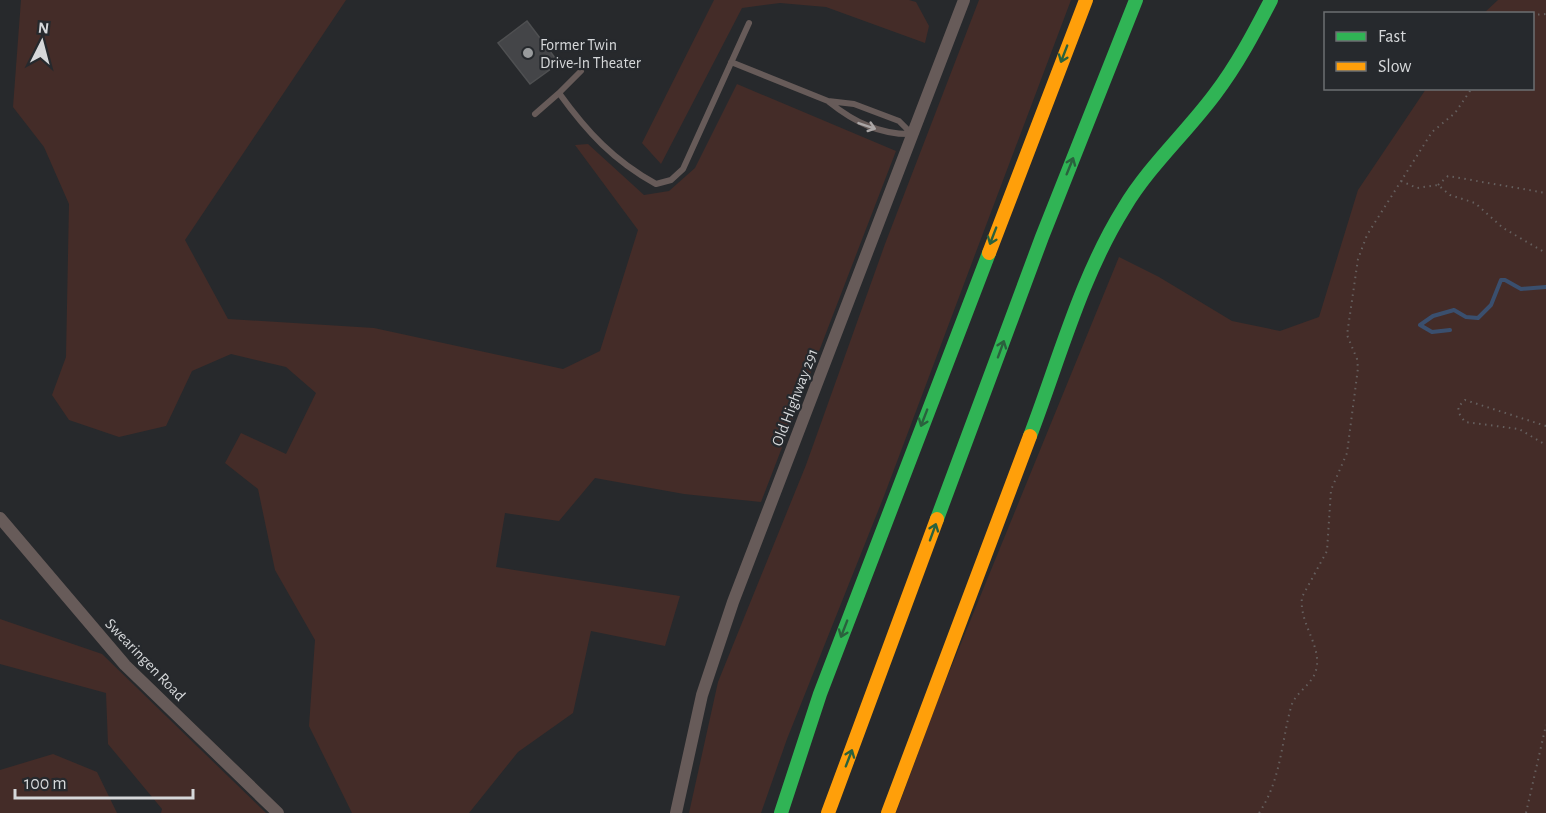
<svg xmlns="http://www.w3.org/2000/svg" width="1546" height="813" font-family="'Alegreya Sans',sans-serif">
  <rect width="100%" height="100%" fill="#27292c"/>
  <path fill="#442c28" d="M21,0H346L185,240L228,319L374,328L563,369L600,351L638,230L575,145L588,144L644,195L669,191L695,168L737,84L896,151L761,502L684,494L595,478L559,521L505,513L496,567L680,596L665,646L591,631L573,713L518,752L469,813H352L309,726L315,640L275,570L258,489L225,463L241,433L286,454L316,393L286,367L231,354L192,371L166,426L119,437L69,420L52,395L66,357L69,204L44,147L13,107Z
    M714,0H909L916,2L929,26L925,43L826,7L780,3L742,8L661,164L642,143Z
    M979,0H1071L884,496L787,739L761,813H689L718,682L806,465L885,244Z
    M1498,0H1546V813H896L937,702L1119,257L1159,277L1232,321L1280,331L1319,317L1358,190L1426,89L1532,88V14L1484,13Z
    M0,619L102,654L266,813H161L162,809L108,744L106,693L0,664Z
    M53,754L97,772L117,813H0V770Z"/>
  <g fill="none" stroke-linecap="round" stroke-linejoin="round">
    <path stroke="#3a4f6e" stroke-width="4" d="M1450,330L1432,332L1420,325L1433,316L1454,310L1466,317L1478,318L1491,305L1501,280H1505L1521,289L1546,287"/>
  </g>
  <path fill="#444548" stroke="#4f5052" stroke-width="1.5" d="M527,21L559,63L530,84L498,43Z"/>
  <g fill="none" stroke-linecap="round" stroke-linejoin="round">
    <path stroke="#655f5e" stroke-width="2" stroke-dasharray="1.5 4.5" stroke-linecap="butt" d="M1532,15L1546,14
      M1401,181L1417,188L1438,185L1450,195L1475,203L1503,228L1546,253
      M1438,185L1448,176L1546,193
      M1546,426L1465,400L1458,407L1460,415L1465,422L1519,429L1546,445
      M1259,813C1281,780 1281,744 1291,707C1295,691 1315,685 1317,665C1319,642 1299,622 1302,597L1327,551L1331,490L1347,453L1358,368L1357,359L1347,335L1358,259L1367,235L1432,132L1455,113L1472,88
      M1526,813L1546,725"/>
    <path stroke="#675b59" stroke-width="6" d="M731,62L828,101L854,104L899,121L912,134
      M559,93L581,71
      M829,102C854,122 880,135 913,134
      M535,114L559,93C587,132 614,161 656,184L671,180L683,169L749,23"/>
    <path stroke="#675b59" stroke-width="12" d="M0,518L125,665L278,813
      M676,813L702,695L733,602L964,0"/>
    <path stroke="#30b455" stroke-width="14" d="M1030,436C1059,360 1081,277 1124,208C1149,166 1186,133 1215,94C1237,65 1254,33 1271,0
      M937,519L1042,237L1136,0
      M781,813L820,694L989,253"/>
    <path stroke="#ff9f0a" stroke-width="14" d="M989,253L1086,0
      M828,813L937,519
      M888,813L1030,436"/>
  </g>
  <defs><path id="oneway-shaft" d="M-6 0H5M1.5-3L5.5 0L1.5 3" fill="none" stroke-width="1.6" stroke-linecap="round" stroke-linejoin="round" transform="scale(1.5)"/></defs>
  <g stroke="#2a613d">
    <use href="#oneway-shaft" transform="translate(1064 54) rotate(111)"/>
    <use href="#oneway-shaft" transform="translate(1070 166) rotate(-68)"/>
    <use href="#oneway-shaft" transform="translate(993 236) rotate(111)"/>
    <use href="#oneway-shaft" transform="translate(1001 349) rotate(-70)"/>
    <use href="#oneway-shaft" transform="translate(924 418) rotate(111)"/>
    <use href="#oneway-shaft" transform="translate(933 532) rotate(-70)"/>
    <use href="#oneway-shaft" transform="translate(844 629) rotate(111)"/>
    <use href="#oneway-shaft" transform="translate(849 758) rotate(-69)"/>
  </g>
  <use stroke="#aaa6a6" href="#oneway-shaft" transform="translate(867 126) rotate(19)"/>
  <circle fill="#999b9d" stroke="#26292d" stroke-width="2" cx="528" cy="53" r="6"/>
  <g text-anchor="middle" stroke-width="4.5" stroke-linejoin="round" paint-order="stroke">
    <g font-size="16" fill="#d6d8da" stroke="#26292d" text-anchor="start">
      <text x="540" y="50">Former Twin<tspan x="540" dy="18">Drive-In Theater</tspan></text>
    </g>
    <g font-size="16" fill="#d6d8da" stroke="#26292d">
      <text transform="translate(794 397) rotate(-69)" y="6">Old Highway 291</text>
      <text transform="translate(146 659) rotate(46)" y="6">Swearingen Road</text>
    </g>
  </g>
  <rect x="1324" y="12" width="210" height="78" fill="#26292d" stroke="#6c6f72" stroke-width="1.5"/>
  <rect x="1336" y="32" width="30" height="9" fill="#30b455" stroke="#6c6f72" stroke-width="1.5"/>
  <text x="1378" y="42" font-size="18" fill="#d6d8da">Fast</text>
  <rect x="1336" y="62" width="30" height="9" fill="#ff9f0a" stroke="#6c6f72" stroke-width="1.5"/>
  <text x="1378" y="72" font-size="18" fill="#d6d8da">Slow</text>
  <g transform="translate(42 42) rotate(6)" stroke="#26292d" stroke-width="4.5" paint-order="stroke">
  <path d="M0-4.5L10 22L0 15L-10 22Z" fill="#d6d8da"/>
  <text y="-9" font-size="16" font-weight="bold" text-anchor="middle" fill="#d6d8da">N</text>
  </g>
  <path d="M15 789v9h178v-9" fill="none" stroke="#d6d8da" stroke-width="3"/>
  <text x="24" y="789" font-size="18" fill="#d6d8da" stroke="#26292d" stroke-width="4.5" paint-order="stroke">100 m</text>
</svg>
